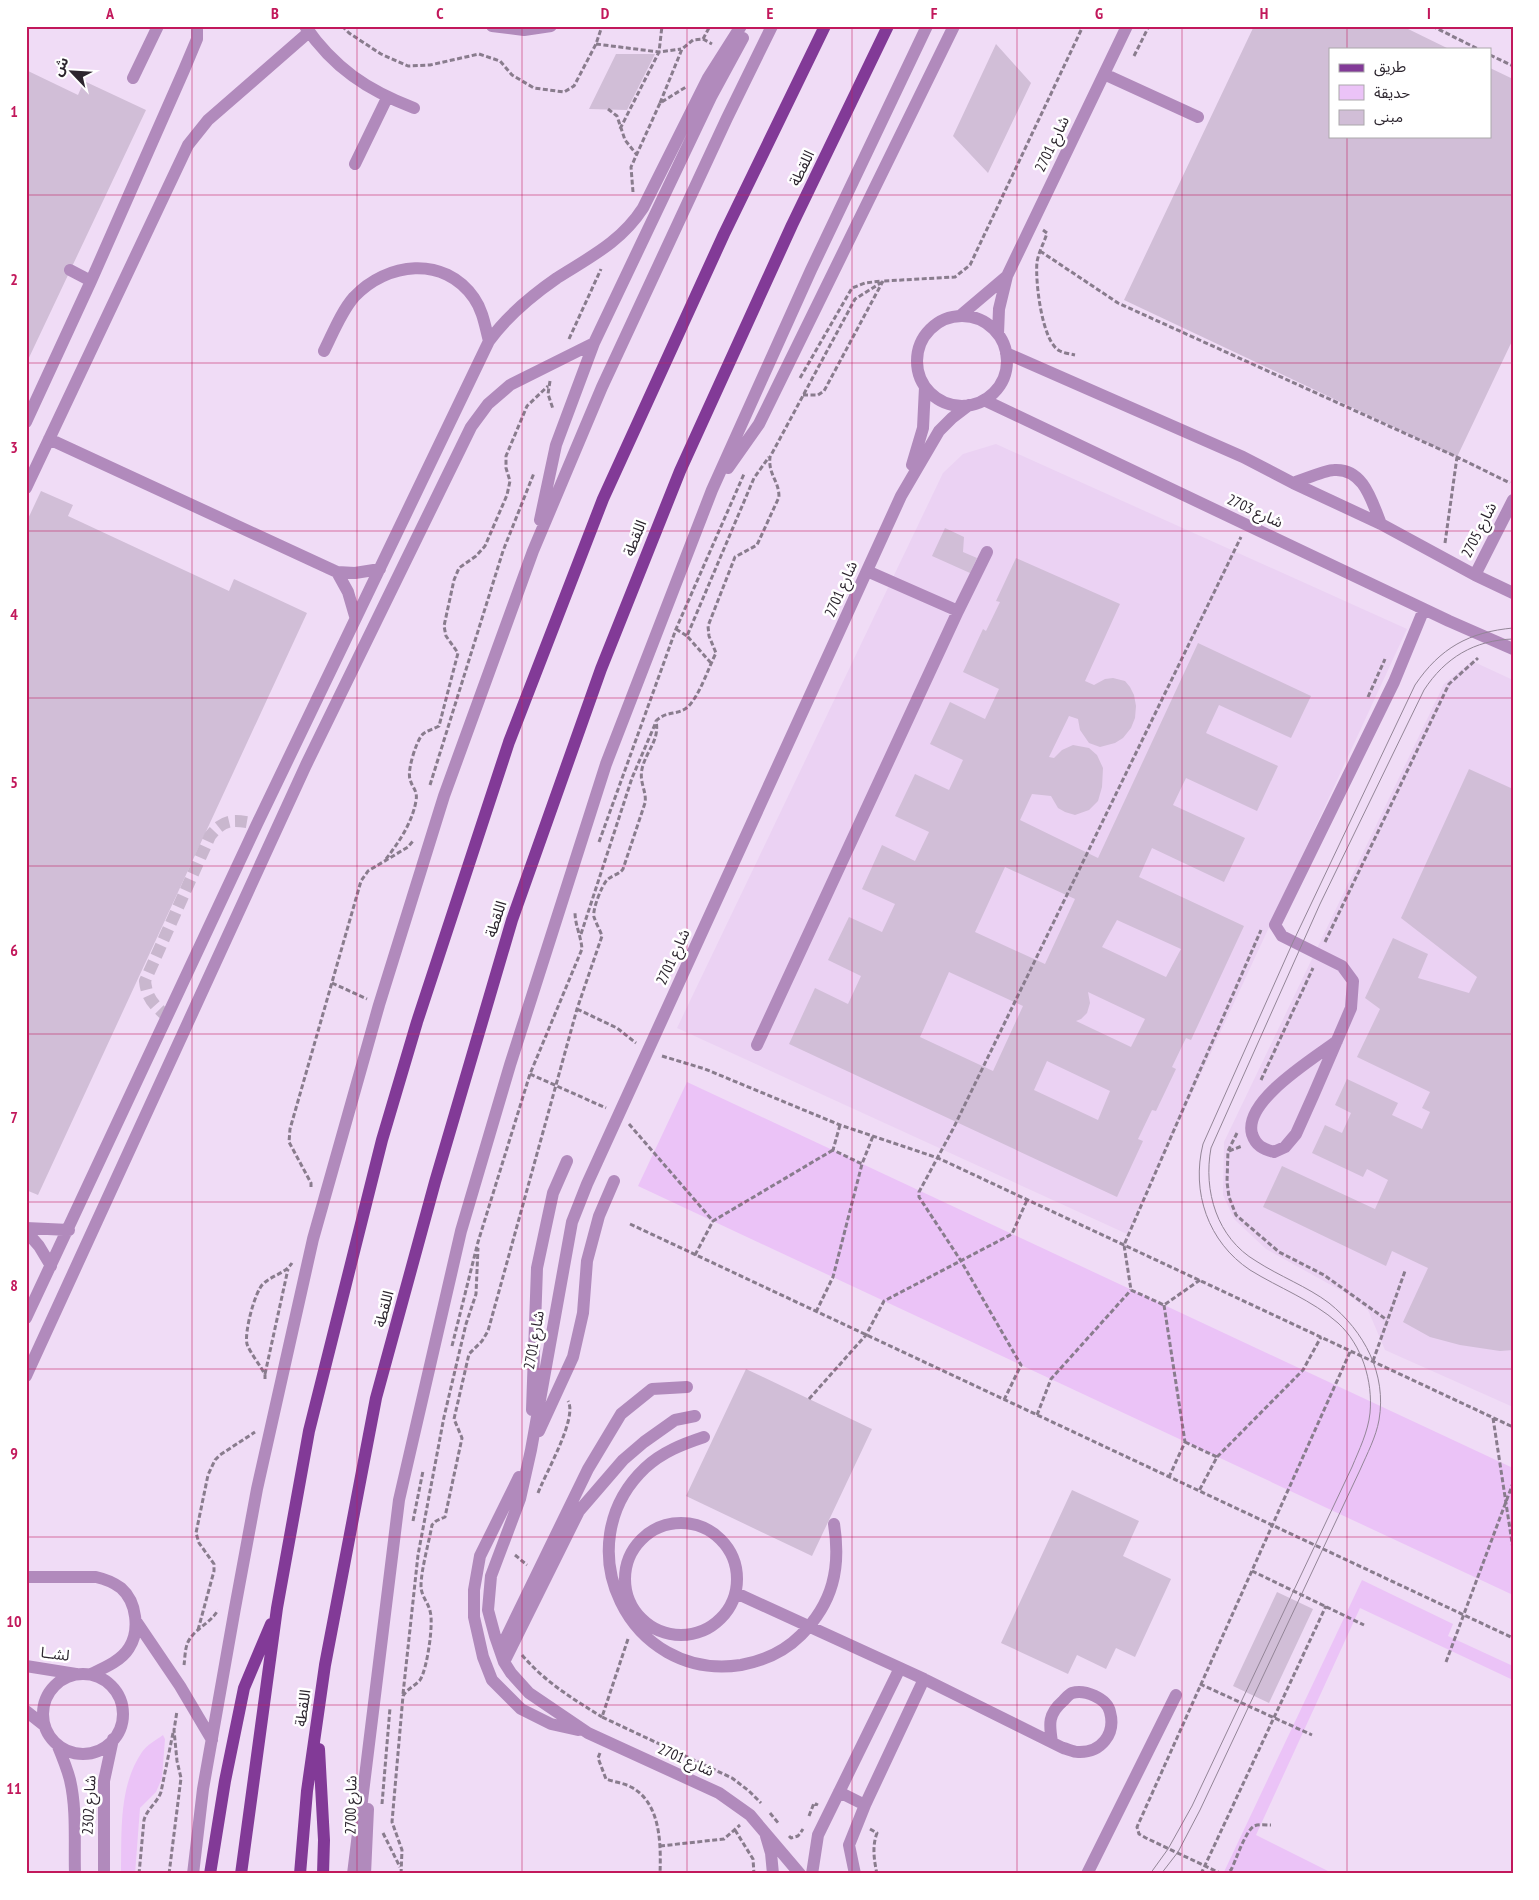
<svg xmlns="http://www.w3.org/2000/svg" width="1539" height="1900" font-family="'PT Sans Narrow','Noto Sans Arabic',sans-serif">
  <rect width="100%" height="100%" fill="#f0dcf6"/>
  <path fill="#ebd2f3" d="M996,444L1407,629L1127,1234L677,1028L943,473L963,454Z
    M1472,661L1513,680V1407L1385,1350L1368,1310L1349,1295L1266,1249L1234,1219L1223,1195L1224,1142L1444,684Z"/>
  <path fill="#ebc3f7" d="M687,1082L1513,1468V1595L638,1186Z
    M1362,1580L1453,1624L1448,1636L1513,1666V1680L1360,1608L1256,1835L1334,1874H1223Z
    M163,1735L165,1739L162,1778L156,1792L140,1808L135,1874H121C122,1834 118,1787 142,1752C147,1745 156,1740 163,1735Z"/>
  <path fill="#d1bed7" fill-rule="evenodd" d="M1254,26H1402L1449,49H1330V136H1490V68L1513,79V339L1457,457L1124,300Z
    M996,44L1031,83L988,173L953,136Z
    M616,54H655L627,110L589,109Z
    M26,70L78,95L84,81L146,110L26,364Z
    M41,491L73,505L68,516L229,591L234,579L307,613L38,1195L26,1190V523Z
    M945,528L964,537L963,552L977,558L970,573L932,556Z
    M1016,558L1120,604L1085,681L1094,685L1105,679L1113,678L1125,681L1130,687L1134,695L1136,706L1135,718L1131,728L1123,738L1115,743L1100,747L1089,743L1080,730L1078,719L1069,716L1049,757L1054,758L1062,750L1073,745L1089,748L1097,755L1103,768L1102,787L1098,801L1089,810L1075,815L1065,812L1058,808L1051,796L1032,794L1020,820L1098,858L1198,643L1311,696L1291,738L1219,705L1206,733L1278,766L1257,811L1186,778L1173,805L1245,838L1224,882L1152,848L1139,877L1244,926L1191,1040L1186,1038L1172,1067L1176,1069L1156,1111L1152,1110L1138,1139L1143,1141L1117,1197L789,1044L815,988L848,1004L861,976L828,960L849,917L882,932L895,904L862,889L882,845L915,861L929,832L895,816L915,774L949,790L963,760L930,744L950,702L985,719L999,689L963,672L983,629L986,631L1000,602L996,601ZM1005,867L1075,899L1045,964L975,932ZM1117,920L1181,949L1166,977L1102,947ZM949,972L1023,1006L993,1071L920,1037ZM1088,992L1145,1019L1131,1047L1076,1021L1081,1019L1087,1013L1090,1003ZM1047,1061L1110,1091L1098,1120L1034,1090Z
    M1469,769L1513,789V1350L1500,1351L1460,1345L1430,1337L1403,1322L1428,1268L1392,1251L1386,1266L1263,1207L1282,1166L1375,1209L1388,1180L1367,1169L1363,1177L1312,1153L1325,1125L1342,1133L1351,1113L1335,1105L1347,1079L1398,1103L1392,1115L1422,1129L1430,1112L1422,1108L1430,1092L1357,1057L1380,1009L1365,998L1393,938L1428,954L1418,978L1469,993L1477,977L1401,918Z
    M746,1369L872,1429L812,1556L686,1496Z
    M1072,1490L1139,1521L1123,1556L1171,1579L1135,1657L1116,1648L1106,1669L1077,1655L1068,1674L1001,1643Z
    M1277,1592L1313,1609L1269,1703L1233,1686Z"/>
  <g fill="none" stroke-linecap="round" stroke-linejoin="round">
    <path stroke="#c9b7ce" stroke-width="12" stroke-dasharray="12 6" stroke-linecap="butt" d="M168,1018C155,1005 147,1000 145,981L210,836C225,817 235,820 257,824"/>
    <path stroke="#897c8d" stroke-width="3" stroke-dasharray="5 2.5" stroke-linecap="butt" d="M342,26L349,33L381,54L408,66L430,65L479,54L500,61L512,75L534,88L564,92L574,86L596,44L602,26
      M1432,26L1478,49
      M703,39L712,44
      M596,44L659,52L681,49
      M1490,55L1513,66
      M1134,56L1149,26
      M660,103L682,49L693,40L703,39L710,26
      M608,109L617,116L625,140L637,155
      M620,129L659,52L662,26
      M633,192L631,167L660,103L686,87
      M1043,230L1047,233C1044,243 1039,251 1037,262C1035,281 1042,343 1060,351C1064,353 1070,354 1075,355
      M1040,251L1118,303L1457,457L1510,483
      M569,339L601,269
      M800,378L852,288L865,283L881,281
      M550,381L548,394L553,409
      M803,395H818L824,391L883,281
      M1445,543L1457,457
      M676,629L687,636
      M711,663L687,636L754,478L769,457
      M1368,697L1385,659
      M1513,771V776
      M430,785L503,551L534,473
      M599,842L676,629L744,474
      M386,859C399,842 412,823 416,801C418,790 412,788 410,779C407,771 416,742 422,735C425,731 434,729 439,726L458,653L446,636L444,626L454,580L459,568L476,556L485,546L507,495L510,481L506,468V456L527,406L548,386
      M581,934L632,778L656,722
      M1325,942L1449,684L1478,658
      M332,983L367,999
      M577,1009L617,1028L636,1043
      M662,1056L705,1069L840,1125L938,1158L1513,1427
      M530,1074L606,1108
      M1261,1080L1313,968
      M629,1124L713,1221L833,1150
      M840,1125L833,1150L862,1164L873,1136
      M1237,1133L1228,1151L1227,1182L1229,1197L1236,1215L1279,1252L1324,1275L1387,1320
      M1229,1151L1242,1146
      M311,1187V1183L289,1142L290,1129L361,881L368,871L408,847L413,841
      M630,1224L1513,1638
      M695,1255L713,1221
      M1200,1280L1164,1305L1131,1290L1124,1245L1261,930
      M1164,1305L1185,1442L1169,1477
      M816,1312L833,1277L862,1164
      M452,1346L478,1242L530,1074L582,949C581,936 575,925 575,912
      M1373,1361L1405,1271
      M265,1374L288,1269
      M265,1379V1375C261,1366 250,1353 247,1344C244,1333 255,1291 263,1284C272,1275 285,1274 292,1263
      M809,1399L866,1335L884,1301L1012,1234L1027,1200
      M1004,1400L1021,1365L961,1261L919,1197V1192L953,1129L1241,537
      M1037,1415L1051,1379L1131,1290
      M1493,1418L1513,1549
      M1185,1442L1217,1457L1199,1491
      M1217,1457L1303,1370L1321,1337
      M538,1493C545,1474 578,1418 568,1401
      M413,1521L423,1471
      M515,1555L527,1565
      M1252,1571L1364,1625
      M198,1630L214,1571V1564L199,1543L196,1533L208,1475L215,1460L220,1455L255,1432
      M628,1639L602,1717L732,1778L749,1791L761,1803
      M522,1655C545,1682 573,1699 602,1717
      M1446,1662L1513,1483
      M184,1665C185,1658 185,1648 188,1642C195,1628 210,1624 218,1610
      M1200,1684L1312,1735
      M403,1694L418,1555L444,1417L466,1324L476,1294L478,1248
      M600,1753L598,1758L606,1779C614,1782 624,1783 631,1787C661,1803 661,1844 660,1874
      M382,1804L390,1708
      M770,1813L779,1824
      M809,1816L814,1803L818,1805
      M870,1829L877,1833C872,1846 874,1860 877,1874
      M735,1830L753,1859L754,1874
      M383,1833L400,1867
      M789,1836L791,1838L798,1836L803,1829
      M660,1846L724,1839L740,1825
      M139,1874L144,1820C147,1809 157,1803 161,1792L173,1733
      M169,1874L181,1778L177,1761L174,1730L177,1711
      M401,1874L402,1850L392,1822L403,1696C407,1689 415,1686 420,1680C427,1670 434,1623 430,1611C428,1602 421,1596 421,1586C421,1570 429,1542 432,1525L436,1521L445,1517L462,1438L454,1419L469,1354L482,1341L488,1331L577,1009L602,936C600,930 596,923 594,917C592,910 602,885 607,880C612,875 619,875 623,869L645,803C647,791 639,783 642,769C646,751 660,740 656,721C666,711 675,715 685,709C698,701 709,666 716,653L709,636L708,626L735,557L757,545L779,497C779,480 768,475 770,457L855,299L884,281L955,277L970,265L1083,26
      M1201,1874L1326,1606
      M1222,1874L1146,1838L1139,1834L1137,1827L1350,1352
      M1223,1874L1227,1873L1231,1870C1236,1860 1245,1832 1254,1826C1259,1824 1266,1825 1271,1825"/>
    <path stroke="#b18abc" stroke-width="12" d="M305,26C334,68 367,90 414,108
      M492,26L524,30L551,26
      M1104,74L1198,117
      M133,78L158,26
      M355,164L387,98
      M70,270L91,281
      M961,315L1007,276
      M917 361a45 45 0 1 1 90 0a45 45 0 1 1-90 0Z
      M998,334L999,309L1007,276L1127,26
      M324,351C333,333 341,312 354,297C387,262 444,255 474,298C483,311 485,326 489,341
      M1006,353L1243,457L1293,483L1381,524L1475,575L1513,593
      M984,400L1449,621L1513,649
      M26,422L91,281L184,70L197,39V26
      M49,439L337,572L355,573L380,569
      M912,465L923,428L925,387
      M728,468L759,424L954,26
      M1293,483C1303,480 1325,470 1334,470C1364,468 1372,502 1381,524
      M26,488L188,145L208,120L309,32
      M540,520L556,445L594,343L711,97L743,38
      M337,572L348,592L355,616
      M1475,575L1513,500
      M958,611L987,552
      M1337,1041C1313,1059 1243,1101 1252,1134C1256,1146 1263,1149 1274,1152L1285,1147L1296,1134L1313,1096L1351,1008L1353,981L1342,966L1282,936L1275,925L1394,682L1424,609
      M757,1045L958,611L867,571
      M26,1228L69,1230
      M26,1231L39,1246L51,1266
      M26,1318L257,824L489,341C507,316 531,296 557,278C590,257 621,242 643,208L708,78L741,26
      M26,1376L306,765L471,427L488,404L510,385L594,343
      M532,1410L537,1268L553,1193L567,1161
      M539,1431L573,1357L583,1313L587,1261L599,1216L614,1181
      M704,1437C683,1444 662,1452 645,1468C564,1545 629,1682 741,1665C763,1661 785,1651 801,1635C833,1603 841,1568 834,1524
      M519,1477L480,1556L474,1590V1617L483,1657L492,1680L521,1709L551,1724L578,1730
      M625 1579a56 56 0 1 1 112 0a56 56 0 1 1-112 0Z
      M26,1577H96C105,1579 113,1582 121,1588C137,1602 140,1631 129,1648C121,1661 104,1668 91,1674
      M736,1593L924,1679L1063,1748C1068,1749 1073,1752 1078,1752C1101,1753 1116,1734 1110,1712C1107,1698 1084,1689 1072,1693C1069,1694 1065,1699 1063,1701C1048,1714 1049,1724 1052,1742
      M136,1621L180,1686L212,1740
      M500,1650L588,1469L621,1414L652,1389L687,1387
      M504,1662L579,1511L623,1460L644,1442L675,1420L695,1416
      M26,1666L76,1674
      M43 1714a40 40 0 1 1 80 0a40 40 0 1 1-80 0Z
      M26,1711L45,1726
      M57,1744C62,1756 67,1768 70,1780C77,1810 74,1843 75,1874
      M839,1792L865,1805
      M766,1836L771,1853L773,1874
      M104,1874V1781L113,1739
      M193,1874L203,1789L235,1608L257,1489L313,1239L379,1005L444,796L533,551L602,387L727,118L772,26
      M353,1874L399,1500L461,1231L510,1065L606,764L712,490L811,270L927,26
      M365,1874L368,1809
      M800,1874L750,1815L719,1793L588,1733L529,1693L511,1673L504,1662L495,1636L488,1610L491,1576L520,1499L531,1450L572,1222L587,1184L901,496L939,431L952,418L969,405
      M812,1874L818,1835L900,1668
      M855,1874L849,1845L865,1805L924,1679
      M1087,1874L1176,1695"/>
    <path stroke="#823a97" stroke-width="12" d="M319,1749L324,1840L323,1874
      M210,1874L225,1781L244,1688L271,1624
      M241,1874L277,1608L309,1431L382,1140L417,1022L509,742L603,499L724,234L825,26
      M300,1874L307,1791L325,1665L376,1398L435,1182L512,920L601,669L680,471L792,225L888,26"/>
    <path stroke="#938597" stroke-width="1" d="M1150,1874L1168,1849L1192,1806L1352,1467C1359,1450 1368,1432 1370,1413C1373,1381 1362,1345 1338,1323C1312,1300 1279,1288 1250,1270C1208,1242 1191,1192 1203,1144L1293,942L1415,685C1440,648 1469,632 1513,628
      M1161,1874L1178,1852L1200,1810L1360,1470C1367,1454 1376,1437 1379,1420C1387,1374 1364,1331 1329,1303C1308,1287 1279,1276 1256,1261C1217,1238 1203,1191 1211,1148L1320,904L1424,690C1445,658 1474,640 1513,639"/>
  </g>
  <path fill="none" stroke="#c2185b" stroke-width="1" stroke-opacity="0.55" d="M192,26V1874M357,26V1874M522,26V1874M687,26V1874M852,26V1874M1017,26V1874M1182,26V1874M1347,26V49M1347,136V1874M26,195H1513M26,363H1513M26,531H1513M26,698H1513M26,866H1513M26,1034H1513M26,1202H1513M26,1369H1513M26,1537H1513M26,1705H1513"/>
  <g text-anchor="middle" stroke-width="5" stroke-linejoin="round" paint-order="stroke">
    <g font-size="15" fill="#2c252e" stroke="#fff">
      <text transform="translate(1052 144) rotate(-64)" y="5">شارع 2701</text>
      <text transform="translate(802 168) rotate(-64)" y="5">اللقطة</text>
      <text transform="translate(1255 511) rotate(25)" y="5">شارع 2703</text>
      <text transform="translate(1479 530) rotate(-63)" y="5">شارع 2705</text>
      <text transform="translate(635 538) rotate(-68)" y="5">اللقطة</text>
      <text transform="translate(841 589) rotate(-66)" y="5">شارع 2701</text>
      <text transform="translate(496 919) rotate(-72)" y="5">اللقطة</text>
      <text transform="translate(673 957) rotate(-65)" y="5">شارع 2701</text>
      <text transform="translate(384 1309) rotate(-75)" y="5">اللقطة</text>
      <text transform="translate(534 1340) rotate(-80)" y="5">شارع 2701</text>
      <text transform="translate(55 1654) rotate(7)" y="5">لشــا</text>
      <text transform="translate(303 1708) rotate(-82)" y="5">اللقطة</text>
      <text transform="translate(686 1760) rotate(24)" y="5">شارع 2701</text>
      <text transform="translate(89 1805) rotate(-87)" y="5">شارع 2302</text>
      <text transform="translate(351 1805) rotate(-89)" y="5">شارع 2700</text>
    </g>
  </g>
  <rect width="1539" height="1900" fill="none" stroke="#ffffff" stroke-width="55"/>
  <rect x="1329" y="48" width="162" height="90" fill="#ffffff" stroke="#aba8ab"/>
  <rect x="1339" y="64" width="25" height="8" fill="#823a97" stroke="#aba8ab"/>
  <text x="1374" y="72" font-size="15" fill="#2c252e">طريق</text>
  <rect x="1339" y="85" width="25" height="15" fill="#ebc3f7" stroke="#aba8ab"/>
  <text x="1374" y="98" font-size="15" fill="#2c252e">حديقة</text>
  <rect x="1339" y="110" width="25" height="15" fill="#d1bed7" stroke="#aba8ab"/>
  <text x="1374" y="122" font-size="15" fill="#2c252e">مبنى</text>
  <g transform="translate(72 72) rotate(295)" stroke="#ffffff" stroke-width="4" paint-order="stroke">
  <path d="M0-4L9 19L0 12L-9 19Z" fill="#2c252e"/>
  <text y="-8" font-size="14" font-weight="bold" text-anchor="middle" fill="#2c252e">ش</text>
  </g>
  <rect x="28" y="28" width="1484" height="1844" fill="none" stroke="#c2185b" stroke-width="2"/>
  <g font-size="16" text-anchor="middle" font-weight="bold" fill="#c2185b">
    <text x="110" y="19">A</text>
    <text x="275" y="19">B</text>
    <text x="440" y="19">C</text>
    <text x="605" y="19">D</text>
    <text x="770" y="19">E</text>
    <text x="934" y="19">F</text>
    <text x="1099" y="19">G</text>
    <text x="1264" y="19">H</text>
    <text x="1429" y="19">I</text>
    <text x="14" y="117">1</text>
    <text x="14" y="285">2</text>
    <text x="14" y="453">3</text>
    <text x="14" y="620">4</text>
    <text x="14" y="788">5</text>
    <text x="14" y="956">6</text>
    <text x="14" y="1123">7</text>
    <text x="14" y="1291">8</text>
    <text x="14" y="1459">9</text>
    <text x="14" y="1627">10</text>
    <text x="14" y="1794">11</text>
  </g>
</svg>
